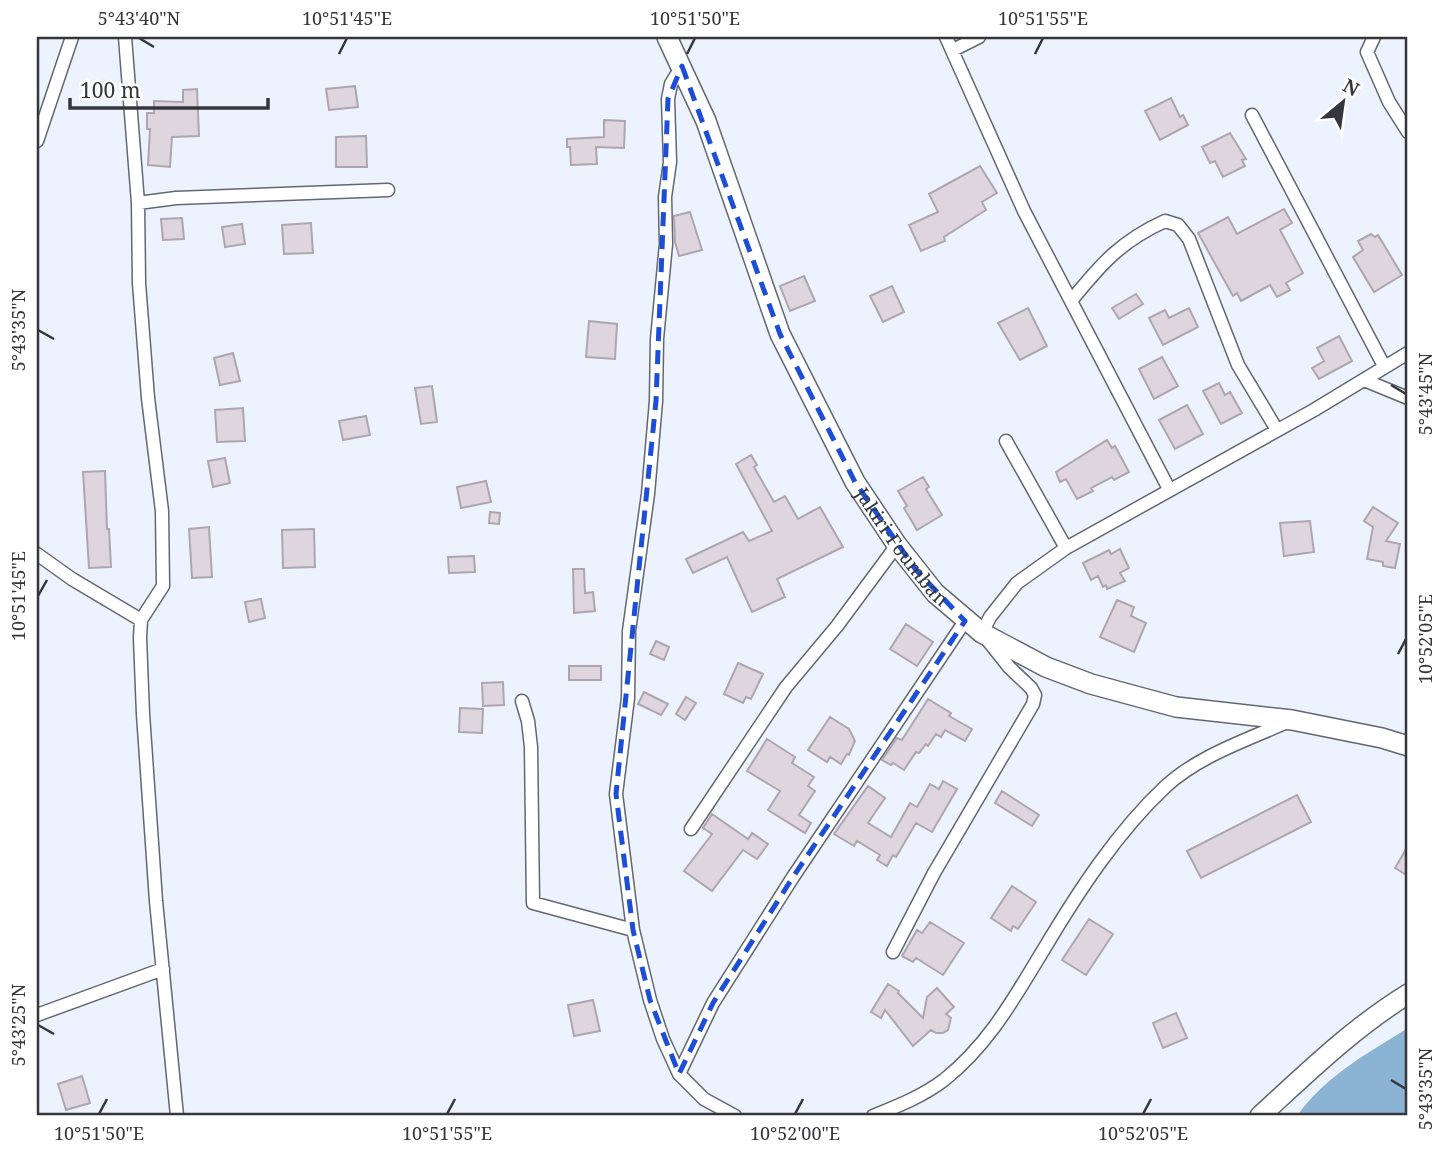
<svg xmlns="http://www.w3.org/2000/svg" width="1445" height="1153" font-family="'Noto Serif',serif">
  <rect width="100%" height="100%" fill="#edf3fe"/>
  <path fill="#8bb4d4" d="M1408,1028V1116H1297C1325,1076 1368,1053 1408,1028Z"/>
  <path fill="#ded5df" stroke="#aea6af" stroke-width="2" d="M355,86L358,107L329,110L326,89Z
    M197,89L199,136L172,137L170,167L148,165L150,129H147V113H154V101L183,102V90Z
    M1171,98L1180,117L1183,115L1188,125L1160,140L1145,111Z
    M604,120L625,121L624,148L596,147L597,164L571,165L570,147H567V139L604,137Z
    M1230,133L1246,159L1242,160L1245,166L1223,177L1215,161L1210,163L1202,147Z
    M366,136L367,167H336V137Z
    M980,166L997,193L982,202L986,210L944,237L945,241L921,251L909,225L938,212L929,194Z
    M1284,209L1292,223L1280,230L1303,273L1286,283L1290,290L1277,297L1270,285L1241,301L1237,293L1233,296L1198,233L1228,217L1237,234Z
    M690,212L702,250L679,256L675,242L674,216Z
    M182,218L184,239L163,240L161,219Z
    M311,223L313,253L284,254L282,225Z
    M242,224L245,244L225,247L222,227Z
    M1371,234L1375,237L1378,235L1402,275L1374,292L1353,257L1363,250L1358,241Z
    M804,276L815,301L790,311L780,286Z
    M892,286L904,312L883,322L870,296Z
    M1136,294L1143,304L1119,319L1112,308Z
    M1028,308L1047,346L1020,360L998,323Z
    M1189,308L1198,327L1163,345L1149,318L1165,310L1169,318Z
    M589,321L617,324L615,359L586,357Z
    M1339,336L1352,361L1319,379L1312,368L1324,361L1317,348Z
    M233,353L240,381L220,385L214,358Z
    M1162,357L1178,386L1154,399L1139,369Z
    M1219,383L1225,395L1230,392L1242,413L1221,424L1203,391Z
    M432,386L437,422L421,424L415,388Z
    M1187,405L1203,434L1175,449L1159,420Z
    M243,408L245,441L217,442L215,410Z
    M366,416L370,435L343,440L339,421Z
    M1107,440L1112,448L1115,446L1129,472L1114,480L1112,477L1091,488L1093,491L1077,499L1066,479L1060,482L1056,472Z
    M751,455L757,465L754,467L774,502L785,496L798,519L820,507L843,547L777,579L785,597L752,612L727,557L693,573L686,559L743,532L749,541L772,531L736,464Z
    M225,458L230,483L213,487L208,461Z
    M105,471L107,529H109L111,567L89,568L83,472Z
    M923,477L929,487L926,489L942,515L917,530L904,508L907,506L898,491Z
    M486,481L491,502L461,508L457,487Z
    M1373,507L1398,523L1386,541L1400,544L1395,568L1383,566V562L1367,559L1373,527L1364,521Z
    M490,512L500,513L499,524L489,523Z
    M1310,521L1314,552L1284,556L1280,523Z
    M209,527L212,577L192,578L189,529Z
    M314,529L315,567L283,568L282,530Z
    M1120,549L1129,568L1120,573L1125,581L1107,589L1106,585L1103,587L1098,576L1091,580L1083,563L1109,550L1111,554Z
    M474,556L475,572L449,573L448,557Z
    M573,569H584L585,593L593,592L595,611L574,613Z
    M261,599L265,618L249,622L245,602Z
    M1117,600L1134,607L1131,616L1146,623L1134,652L1100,637Z
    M906,624L933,642L917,666L890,649Z
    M656,641L669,647L664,660L650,654Z
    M738,663L763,674L751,699L746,697L743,703L724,694Z
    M569,666H601V680H569Z
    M503,682L504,705L483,706L482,683Z
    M644,692L668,704L661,715L638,704Z
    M686,697L696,703L685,720L676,714Z
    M928,699L951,713L949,716L972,729L965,741L945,730L941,737L936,734L928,746L926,744L919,753L916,752L904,770L893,763L891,765L882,760L897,738L902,740Z
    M460,708L483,709L482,733L459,732Z
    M830,717L849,729L855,741L849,755L847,754L841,764L830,757L827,762L808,750Z
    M767,739L795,757L792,763L814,777L808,786L815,791L799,815L811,823L805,833L768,810L780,791L747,771Z
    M943,781L957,789L932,832L916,823L896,857L893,855L887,866L877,860L880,855L857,841L854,846L834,834L868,786L885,798L868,823L891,837L910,803L917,807L930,784L939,789Z
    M1002,791L1039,815L1032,826L995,803Z
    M1297,795L1311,822L1201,878L1187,851Z
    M712,814L748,839L752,833L768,844L757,859L743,850L712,891L684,871L712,834L703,828Z
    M1408,846V876L1395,868Z
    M1012,886L1036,902L1018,929L1013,926L1011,931L991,918Z
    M1089,919L1113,934L1086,975L1062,960Z
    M930,922L964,943L943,975L916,958L913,962L902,956L917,930L922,933Z
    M888,984L899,991L898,993L923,1018L927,997L937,988L954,1007L946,1014L951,1018L948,1030L943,1033H936L931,1030L913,1046L885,1010L881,1018L871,1012Z
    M593,1000L600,1031L574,1036L568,1005Z
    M1176,1013L1187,1038L1163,1048L1153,1023Z
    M82,1076L90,1103L66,1110L58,1084Z"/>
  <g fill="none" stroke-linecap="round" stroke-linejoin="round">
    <g stroke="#626871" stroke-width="15">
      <path id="minor" d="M125,37L138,203L139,283L148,398L162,511L163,586L141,620L140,638L143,714L156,901L177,1116
        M946,37L1024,211L1169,489
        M1374,37L1367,52L1389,102L1408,132
        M953,50L979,37
        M682,66L671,84L668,99L670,162L665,197L666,244L657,339L656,401L648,494L629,631L628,698L616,794L633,930L650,1000L663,1039L679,1074L704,1099L735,1116
        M1252,115L1384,366
        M37,141L72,37
        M138,203L176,198L388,190
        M1071,301C1101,264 1121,241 1165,221L1178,225L1189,239L1238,365L1277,430
        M1364,380L1408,398
        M1006,441L1066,548
        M37,554L72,579L141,620
        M522,701L528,721L531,747L533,903L633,930
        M691,829L786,687L837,626L897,545
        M893,952L934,873L1033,704L1035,695L1031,688L1009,667L982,633L990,617L1017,583L1066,548L1314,410L1408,353
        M37,1015L163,969
        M679,1074L713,1003L793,877L965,621
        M873,1116C898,1106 923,1096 944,1080C990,1043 1014,998 1044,949C1078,892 1117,832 1165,787C1198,756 1247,740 1287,722"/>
    </g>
    <g stroke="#626871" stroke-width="22">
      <g id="primary">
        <path id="s1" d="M667,37L706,121L780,334L855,482L897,545L935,593L982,633L1046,667L1091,684L1176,707L1292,720L1382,738L1408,746"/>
      </g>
    </g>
    <g stroke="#626871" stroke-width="22">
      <path id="trunk" d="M1260,1116C1308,1072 1353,1028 1408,994"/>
    </g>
    <use href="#minor" stroke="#fff" stroke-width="12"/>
    <use href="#primary" stroke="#fff" stroke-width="19"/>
    <use href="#trunk" stroke="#fff" stroke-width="19"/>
  </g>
  <path fill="none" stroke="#1d4ed8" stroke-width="5" stroke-dasharray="14 9" stroke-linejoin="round" d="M682,66L780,334L855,482L916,570L965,621L793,877L713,1003L679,1074L650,1000L633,930L616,794L656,401L668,99Z"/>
  <path fill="none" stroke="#34363b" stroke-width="2.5" d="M139,38L154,47M339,54L347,38M687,54L695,38M1035,54L1043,38M38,330L54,339M1391,385L1406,394M38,596L47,580M1398,654L1406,639M38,1025L54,1034M1391,1080L1406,1089M99,1114L107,1099M447,1114L455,1099M795,1114L803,1099M1143,1114L1151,1099"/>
  <g text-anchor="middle" stroke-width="7" stroke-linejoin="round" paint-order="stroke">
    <g font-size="19" fill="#34363b" stroke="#fff">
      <text dy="7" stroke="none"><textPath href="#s1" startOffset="564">Jakiri-Foumban</textPath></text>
    </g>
  </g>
  <rect width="1445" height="1153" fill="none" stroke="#ffffff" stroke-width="77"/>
  <g transform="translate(1343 102) rotate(29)" stroke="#ffffff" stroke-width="5" paint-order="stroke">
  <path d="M0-5L12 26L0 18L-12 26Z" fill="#34363b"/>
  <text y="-10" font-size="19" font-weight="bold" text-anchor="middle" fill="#34363b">N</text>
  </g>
  <path d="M70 98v10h198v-10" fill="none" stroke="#34363b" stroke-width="3.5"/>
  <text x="80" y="98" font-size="21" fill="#34363b" stroke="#ffffff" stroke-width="5" paint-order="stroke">100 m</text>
  <rect x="38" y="38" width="1368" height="1076" fill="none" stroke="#34363b" stroke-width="2.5"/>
  <g font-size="18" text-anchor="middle" fill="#34363b">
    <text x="139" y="25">5°43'40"N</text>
    <text x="347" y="25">10°51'45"E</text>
    <text x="695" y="25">10°51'50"E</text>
    <text x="1043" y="25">10°51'55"E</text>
    <text transform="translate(19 330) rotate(-90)" y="6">5°43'35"N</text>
    <text transform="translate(1426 394) rotate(-90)" y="6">5°43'45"N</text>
    <text transform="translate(19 596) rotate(-90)" y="6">10°51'45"E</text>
    <text transform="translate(1426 639) rotate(-90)" y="6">10°52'05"E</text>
    <text transform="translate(19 1025) rotate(-90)" y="6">5°43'25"N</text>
    <text transform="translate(1426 1089) rotate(-90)" y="6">5°43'35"N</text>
    <text x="99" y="1140">10°51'50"E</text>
    <text x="447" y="1140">10°51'55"E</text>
    <text x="795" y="1140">10°52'00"E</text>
    <text x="1143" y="1140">10°52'05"E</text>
  </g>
</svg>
